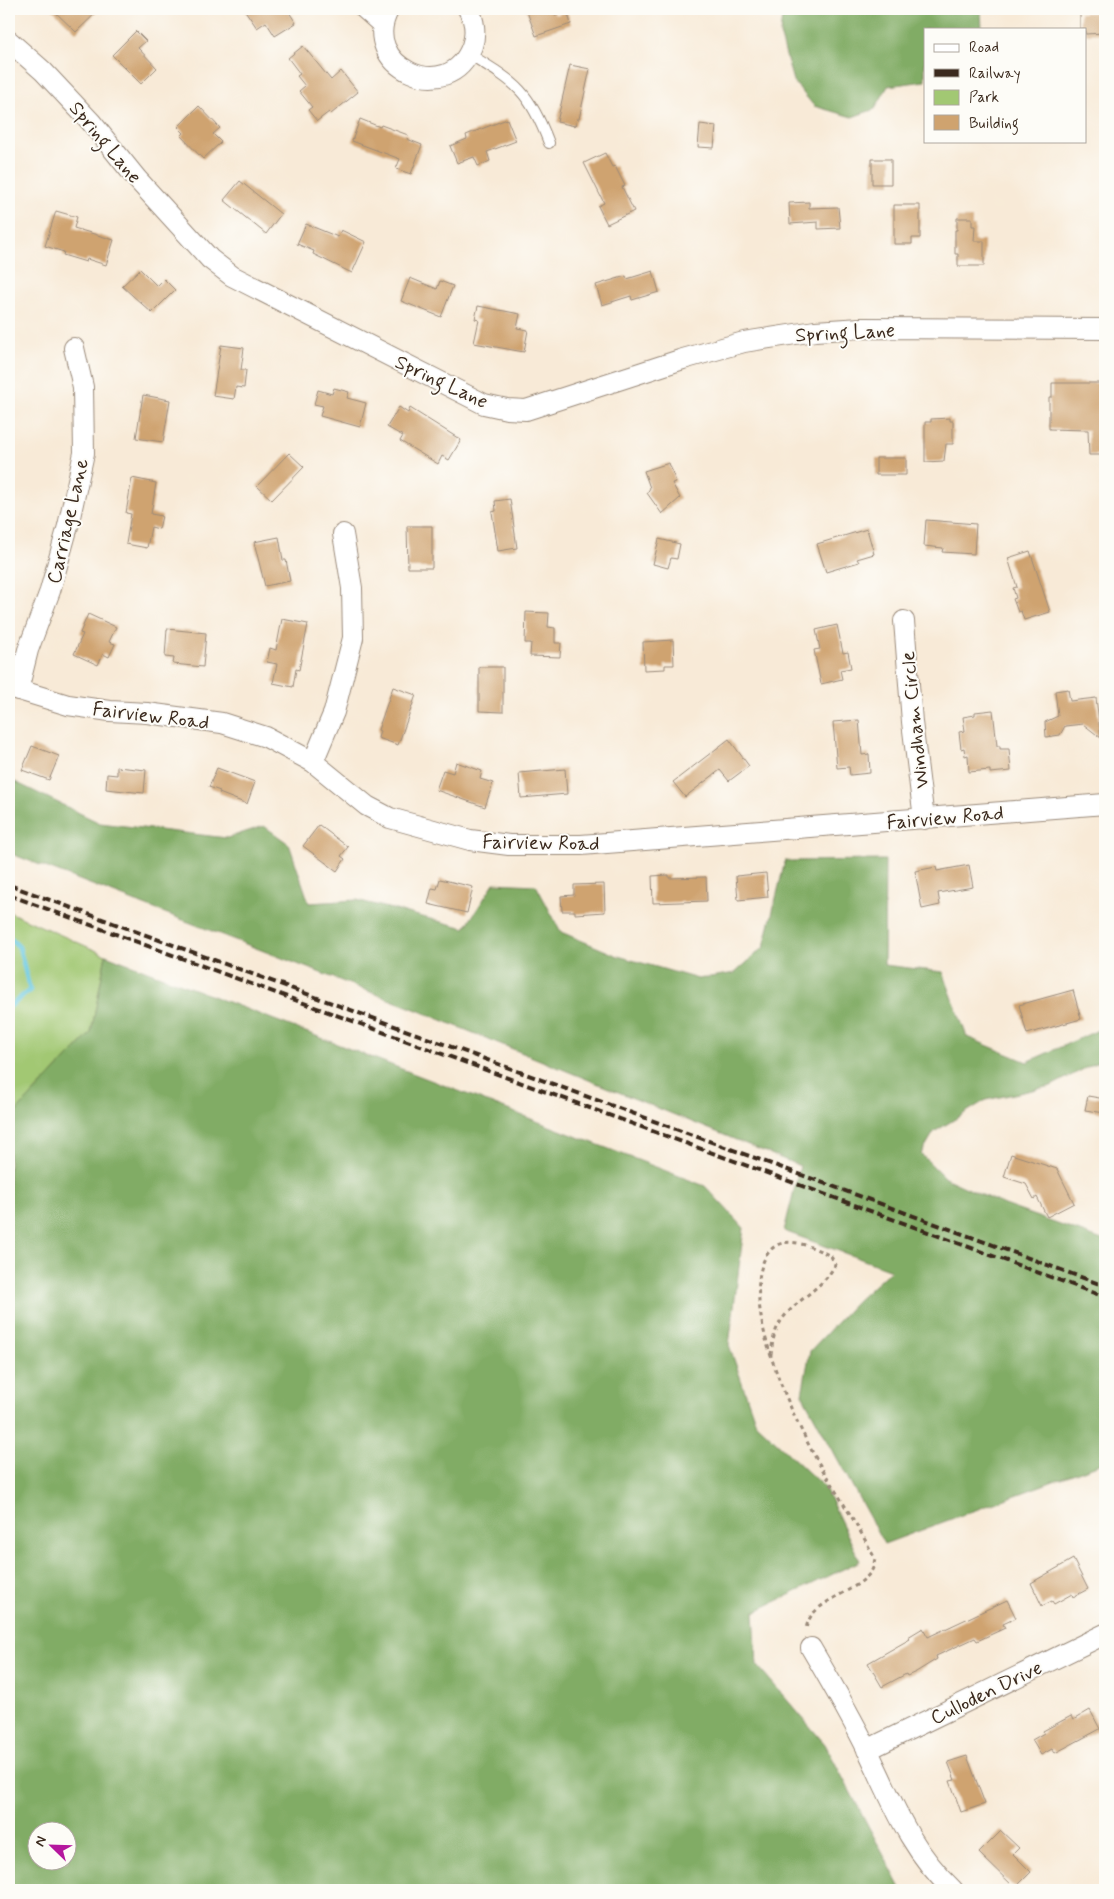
<svg xmlns="http://www.w3.org/2000/svg" width="1114" height="1899" font-family="Mynerve,sans-serif">
  <rect width="100%" height="100%" fill="#fdfcf7"/>
  <filter id="ink" filterUnits="userSpaceOnUse"><feTurbulence type="fractalNoise" baseFrequency=".02" numOctaves="2"/><feDisplacementMap in="SourceGraphic" scale="10" xChannelSelector="R" yChannelSelector="G"/><feConvolveMatrix kernelMatrix="1 2 1 2 8 2 1 2 1" color-interpolation-filters="sRGB"/></filter>
  <filter id="wash" filterUnits="userSpaceOnUse"><feTurbulence type="fractalNoise" baseFrequency=".0096" numOctaves="4" result="noise"/><feDisplacementMap in="SourceGraphic" scale="20" xChannelSelector="R" yChannelSelector="G"/><feGaussianBlur stdDeviation="1.12" result="paint"/><feColorMatrix in="noise" values="0 0 0 0 0 0 0 0 0 0 0 0 0 0 0 0 0 1.4 0 .05"/><feComposite in="paint" operator="in"/></filter>
  <g filter="url(#wash)">
    <rect width="100%" height="100%" fill="#f8ead7"/>
    <path fill="#a2c873" stroke="#6e7948" d="M9,912L106,955L91,1033L9,1119Z"/>
    <path fill="#81ac65" stroke="#5e6b42" fill-rule="evenodd" d="M794,9H981L982,29H925V81L888,86L875,109L852,117L814,106L793,81L780,34L782,16Z
      M9,779L100,823L227,838L264,826L289,844L309,903L357,900L465,928L494,883L536,885L561,932L618,956L698,979L735,973L764,947L785,861L885,860L884,965L943,972L967,1037L1027,1062L1105,1027V1058L1051,1086L986,1100L934,1132L921,1154L945,1178L1004,1205L1105,1241V1462L884,1544L802,1394L810,1351L857,1301L891,1270L784,1231L800,1166L417,1010L9,853Z
      M106,955L705,1186L744,1228L729,1345L756,1423L825,1488L860,1561L754,1612L757,1665L825,1744L902,1890H9V1119L91,1033ZM38,1832H68V1862H38Z"/>
    <g fill="none" stroke-linecap="round" stroke-linejoin="round">
      <path stroke="#61c6df" stroke-width="5" d="M9,937L19,947L30,990L9,1007"/>
    </g>
    <g id="blocks">
      <path fill="#cfa36f" d="M52,9H100L76,32Z
        M244,9H287L296,23L275,36L266,22L257,28Z
        M526,9H553L555,15L567,11L571,24L536,36Z
        M1104,12L1105,33L1085,34V29H1080V13Z
        M136,31L146,41L138,48L157,68L141,84L112,55Z
        M303,46L331,80L341,71L358,92L331,114L329,112L317,121L308,110L312,107L299,91L305,86L297,76L300,74L288,58Z
        M570,65L590,69L579,119H577L575,126L557,122Z
        M199,106L220,128L213,134L221,142L203,159L181,136L184,133L178,127Z
        M360,119L380,127L381,125L408,135L407,139L422,145L411,174L396,169L400,159L352,141Z
        M507,119L516,141L487,152L490,161L478,166L474,157L457,163L450,146L467,139L466,135Z
        M700,124L716,126L714,148L698,147Z
        M605,153L612,167L615,166L625,186L622,187L634,211L607,224L598,206L604,203L584,163Z
        M872,159H891V184H872Z
        M240,181L281,214L266,234L224,200Z
        M809,202V208L838,207L840,228L818,229V222L790,224L789,203Z
        M894,205H920V238H912V244H894Z
        M56,211L77,217L74,228L114,240L106,265L87,259L86,262L63,255L64,252L45,246Z
        M957,218H972V226H975L974,241H984V266H958V254H955V230H957Z
        M306,224L338,237L341,230L366,242L352,273L313,254L314,251L297,244Z
        M140,269L157,286L164,279L175,290L152,313L122,286Z
        M653,271L659,292L632,300L631,296L602,305L596,285L626,276L627,279Z
        M410,278L437,289L440,281L453,286L441,317L401,301Z
        M478,306L520,314L517,328L528,330L524,352L474,343L479,320L475,319Z
        M221,345L244,348L241,370H246L244,388L236,387L234,399L213,396Z
        M1052,383H1105V455H1089L1088,430L1049,429V397H1052Z
        M334,388L349,392L347,398L366,403L360,427L320,416L323,406L314,404L318,390L332,394Z
        M143,395L170,400L163,442L136,438Z
        M399,407L408,413L410,408L461,440L449,460L442,456L438,464L400,441L403,436L387,427Z
        M950,418V421H953V444H946L944,461L925,462V422H931V419Z
        M289,453L304,467L272,500L257,486Z
        M876,458H906V475H876Z
        M669,463L676,482L672,483L680,498L662,514L647,493L650,488L644,471Z
        M132,478L156,483L151,514L162,516L159,529L151,527L147,548L126,544L131,514L126,513Z
        M510,499L517,548L498,551L492,512L496,511L495,501Z
        M926,520L976,524L974,554L942,552L943,548L924,546Z
        M407,526H432V568H408Z
        M867,529L874,554L857,559L859,562L826,572L817,544Z
        M279,537L283,560H286L290,581L265,586L254,542Z
        M659,539L680,544L677,559L671,558L668,568L653,564Z
        M1030,551L1050,612L1024,620L1021,611L1018,612L1013,599L1016,598L1013,588L1017,587L1008,558Z
        M526,612L549,613L548,627L555,628V643H561L560,657L530,656L531,643H525Z
        M88,614L116,627L109,642L115,644L109,657L103,654L98,665L74,654L83,634L80,633Z
        M282,619L308,624L299,670L296,669L293,687L273,683L277,664L267,662L270,648L276,650Z
        M837,625L843,653L848,652L851,668L840,670L842,679L821,684L814,650L820,649L816,630Z
        M167,629L206,633L203,667L173,664L174,658L165,657Z
        M673,640L674,665H665V669L644,670L643,642Z
        M479,667H503V712L479,711Z
        M393,687L416,695L398,745L378,738L380,731L378,730Z
        M1068,689L1070,701L1096,698L1101,738L1083,724L1065,726L1060,735L1046,737L1045,722L1058,716L1055,691Z
        M993,710L997,746H1000V749H1009L1011,771L990,773V770L969,772L968,755L965,756L964,748L961,749L959,732L965,731L963,717L975,715V712Z
        M859,720L862,755L869,754L870,773L850,775L849,767L837,768L833,722Z
        M729,739L749,766L729,781L720,770L685,797L673,782Z
        M32,746L59,756L49,780L22,770Z
        M456,762L482,771L480,779L493,783L485,807L436,790L443,770L453,773Z
        M117,767L146,770L144,793L106,789L107,774L117,775Z
        M217,768L255,782L247,804L219,793L220,791L209,787Z
        M565,769L567,794L521,798L519,773Z
        M319,825L348,847L341,856L345,859L337,871L303,846Z
        M969,865L973,887L938,893L940,905L922,909L915,871L936,867L937,871Z
        M766,873L768,897L738,900L736,876Z
        M669,875V878L706,877L707,901L653,903L652,876Z
        M440,879L473,887L467,913L428,904L432,888L437,889Z
        M604,884L605,912L575,914V911H562L561,896L574,895V885Z
        M1073,990L1081,1019L1027,1034L1019,1005Z
        M1088,1096L1105,1099V1113L1085,1110Z
        M1011,1154L1057,1169L1074,1203L1047,1217L1037,1197L1034,1199L1026,1184L1004,1177Z
        M1073,1559L1088,1589L1073,1597L1072,1594L1054,1604L1052,1601L1042,1606L1031,1583Z
        M1007,1600L1016,1618L1003,1624L1005,1628L977,1641L975,1638L936,1656L937,1659L916,1672L907,1676L906,1674L882,1687L868,1663L910,1639L908,1637L923,1628L928,1637Z
        M1090,1710L1100,1729L1055,1753L1052,1749L1041,1755L1032,1740L1044,1733L1043,1731L1071,1716L1073,1720Z
        M967,1756L985,1804L961,1812L950,1781L955,1780L948,1762Z
        M1001,1831L1019,1848L1013,1854L1031,1872L1015,1888L979,1853Z"/>
    </g>
  </g>
  <g filter="url(#ink)">
    <use href="#blocks" fill-opacity="0" stroke="#9a8a7a" stroke-width="1"/>
    <g fill="none" stroke-linecap="round" stroke-linejoin="round">
      <g stroke="#9a8a7a" stroke-width="12">
        <path id="lane" d="M469,54C516,83 529,90 549,143"/>
      </g>
      <g stroke="#9a8a7a" stroke-width="22">
        <path id="street" d="M365,9L383,25
          M389,9C357,65 449,109 472,46C476,34 475,20 468,9
          M9,41L43,71L91,122L137,179L210,259L232,276L484,404L507,409L526,410L683,359L744,342L815,331L861,328L1105,329
          M904,621L912,722L924,819
          M9,687L68,705L110,711L147,713L222,723L266,737L313,762L367,806L390,818L470,840L509,845H581L1105,804
          M18,690L28,650L50,591L68,526L84,453L83,387L74,348
          M313,762L334,712L353,638L352,588L343,534
          M811,1648C831,1682 851,1716 868,1751C893,1803 910,1850 953,1890
          M867,1750L1105,1634"/>
      </g>
      <path stroke="#9a8a7a" stroke-width="3" stroke-dasharray="4 4" stroke-linecap="butt" d="M771,1355C772,1346 773,1337 777,1328C789,1302 822,1291 835,1265L831,1256C810,1246 779,1230 765,1258C741,1306 790,1410 813,1453C833,1489 857,1522 875,1559C874,1562 874,1567 872,1570C857,1595 809,1599 806,1630"/>
      <use href="#lane" stroke="#fff" stroke-width="10"/>
      <use href="#street" stroke="#fff" stroke-width="20"/>
      <path stroke="#3b2a1e" stroke-width="4" stroke-dasharray="8 4" stroke-linecap="butt" d="M9,885L1105,1286
        M9,895L1105,1297"/>
    </g>
  </g>
  <g text-anchor="middle" stroke-width="4" stroke-linejoin="round" paint-order="stroke">
    <g font-size="20" fill="#3b2a1e" stroke="#fdfcf7">
      <text transform="translate(106 142) rotate(50)" y="7">Spring Lane</text>
      <text transform="translate(845 332) rotate(-3)" y="7">Spring Lane</text>
      <text transform="translate(442 381) rotate(25)" y="7">Spring Lane</text>
      <text transform="translate(67 521) rotate(-77)" y="7">Carriage Lane</text>
      <text transform="translate(151 715) rotate(7)" y="7">Fairview Road</text>
      <text transform="translate(914 720) rotate(-96)" y="7">Windham Circle</text>
      <text transform="translate(945 817) rotate(-5)" y="7">Fairview Road</text>
      <text transform="translate(541 842) rotate(1)" y="7">Fairview Road</text>
      <text transform="translate(986 1692) rotate(-26)" y="7">Culloden Drive</text>
    </g>
  </g>
  <rect width="1114" height="1899" fill="none" stroke="#fdfcf7" stroke-width="30"/>
  <rect x="924" y="28" width="162" height="115" fill="#fdfcf7" stroke="#afa8a0"/>
  <rect x="934" y="44" width="25" height="8" fill="#ffffff" stroke="#afa8a0"/>
  <text x="969" y="52" font-size="15" fill="#3b2a1e">Road</text>
  <rect x="934" y="69" width="25" height="8" fill="#3b2a1e" stroke="#afa8a0"/>
  <text x="969" y="78" font-size="15" fill="#3b2a1e">Railway</text>
  <rect x="934" y="90" width="25" height="15" fill="#a2c873" stroke="#afa8a0"/>
  <text x="969" y="102" font-size="15" fill="#3b2a1e">Park</text>
  <rect x="934" y="115" width="25" height="15" fill="#cfa36f" stroke="#afa8a0"/>
  <text x="969" y="128" font-size="15" fill="#3b2a1e">Building</text>
  <g transform="translate(52 1846) rotate(293)"><circle r="24" fill="#fdfcf7" stroke="#afa8a0"/>
  <path d="M0-4L9 19L0 12L-9 19Z" fill="#b5179e"/>
  <text y="-8" font-size="14" font-weight="bold" text-anchor="middle" fill="#3b2a1e">N</text>
  </g>
</svg>
